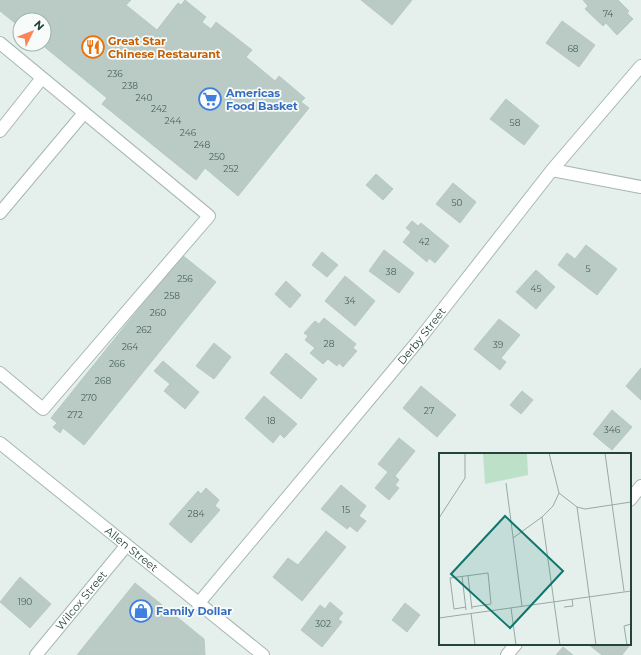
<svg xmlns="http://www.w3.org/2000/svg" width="641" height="655" font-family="Montserrat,sans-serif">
  <rect width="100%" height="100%" fill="#e5efeb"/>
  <path fill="#bacac4" stroke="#b7cac2" d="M0,0H131L126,5L157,30L178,3L181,5L185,0L206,17L202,22L211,29L216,22L252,50L246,57L275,81L279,76L305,98L301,102L309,108L238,196L205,168L196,180L102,104L107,98L41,44H44V20H20V27L0,11Z
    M361,0H412L392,25Z
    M583,0H618L629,11L627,13L633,19L617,35L606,23L603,26L585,9L588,6Z
    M562,21L595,45L579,67L546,43Z
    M506,99L539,126L524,145L490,119Z
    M376,174L393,189L383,200L366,185Z
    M453,183L476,202L460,223L436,204Z
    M412,221L418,226L421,223L449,246L435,263L429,258L427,262L403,242L411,232L406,228Z
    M586,245L617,269L597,295L558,265L567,253L575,259Z
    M384,250L414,273L399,293L369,271Z
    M322,252L338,265L327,277L312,265Z
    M182,255L216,282L84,445L63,428L60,433L53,427L57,423L51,418Z
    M536,270L555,287L536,309L516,292Z
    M345,276L375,301L355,326L325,301Z
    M286,281L301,295L290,308L275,294Z
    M324,318L356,344L353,348L357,351L343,367L339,363L337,366L328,359L323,364L310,353L315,348L305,340L308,336L304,333L315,321L319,324Z
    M499,319L520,335L501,358L506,362L500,370L474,349Z
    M214,343L231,357L214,379L196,366Z
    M286,353L317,379L301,399L270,373Z
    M163,361L199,392L185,409L164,391L170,384L154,371Z
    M641,368V400L626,386Z
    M421,386L456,415L437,437L403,408Z
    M522,391L533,400L521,414L510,405Z
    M264,396L297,424L284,438L280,434L273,443L245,418Z
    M612,410L632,427L612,450L593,434Z
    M399,438L415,451L395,476L399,480L395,485L399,488L389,500L375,488L388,472L378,464Z
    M341,485L366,506L359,516L366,521L357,532L350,526L347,529L321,509Z
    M206,488L219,500L215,506L220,510L191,543L169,524L198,491L201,494Z
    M326,531L346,547L302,601L273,577L288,558L298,565Z
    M20,577L51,604L30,628L0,602Z
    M135,583L204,639L205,655H77Z
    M330,602L343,613L338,619L342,622L322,647L301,630L320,605L325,609Z
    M405,603L420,615L407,632L392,620Z
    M588,644H629L630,645L622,655H602Z
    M563,647L573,655H556Z"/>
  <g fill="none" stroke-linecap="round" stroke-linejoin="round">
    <g stroke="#a7b8b3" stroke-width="14">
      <path id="service" d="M0,43L209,216L43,409L0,373
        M0,131L42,78
        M0,213L84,113"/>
    </g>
    <g stroke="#a7b8b3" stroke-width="14">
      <g id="minor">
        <path d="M552,170L641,187"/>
        <path d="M630,500L641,486"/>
        <path id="s1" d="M198,604L418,341L552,170L641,66"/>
        <path id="s2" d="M36,655L126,546"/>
        <path d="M507,655L516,644"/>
      </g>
    </g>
    <g stroke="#a7b8b3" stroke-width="14">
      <g id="tertiary">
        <path id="s3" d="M0,443L263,655"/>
      </g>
    </g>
    <use href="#service" stroke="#fff" stroke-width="12"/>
    <use href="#minor" stroke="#fff" stroke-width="12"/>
    <use href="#tertiary" stroke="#fff" stroke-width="12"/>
  </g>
  <defs>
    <g id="restaurant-ring" transform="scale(1.15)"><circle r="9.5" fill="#f7fbf9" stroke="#e8710a" stroke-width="1.5"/><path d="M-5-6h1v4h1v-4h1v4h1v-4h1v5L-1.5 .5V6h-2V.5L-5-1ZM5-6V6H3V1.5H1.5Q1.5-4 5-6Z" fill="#e8710a"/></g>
    <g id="supermarket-ring" transform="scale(1.15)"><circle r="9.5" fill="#f7fbf9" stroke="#3f7fe0" stroke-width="1.5"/><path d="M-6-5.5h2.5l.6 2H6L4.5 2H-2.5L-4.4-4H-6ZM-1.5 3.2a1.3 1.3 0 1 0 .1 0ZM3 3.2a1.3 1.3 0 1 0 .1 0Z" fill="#3f7fe0"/></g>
    <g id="shop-ring" transform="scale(1.15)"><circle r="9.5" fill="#f7fbf9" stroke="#3f7fe0" stroke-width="1.5"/><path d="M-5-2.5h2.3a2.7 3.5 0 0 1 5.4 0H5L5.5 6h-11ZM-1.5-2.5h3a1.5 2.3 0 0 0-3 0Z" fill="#3f7fe0"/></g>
  </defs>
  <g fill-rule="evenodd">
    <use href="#restaurant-ring" x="93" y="47"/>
    <use href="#supermarket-ring" x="210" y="99"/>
    <use href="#shop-ring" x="141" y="611"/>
  </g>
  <g text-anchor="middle" stroke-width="3.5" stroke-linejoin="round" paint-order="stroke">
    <g font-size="9" fill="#49655d">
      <text x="608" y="17">74</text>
      <text x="573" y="52">68</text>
      <text x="115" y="77">236</text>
      <text x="130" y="89">238</text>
      <text x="144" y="101">240</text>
      <text x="159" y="112">242</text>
      <text x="173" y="124">244</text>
      <text x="515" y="126">58</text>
      <text x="188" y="136">246</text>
      <text x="202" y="148">248</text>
      <text x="217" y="160">250</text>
      <text x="231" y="172">252</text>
      <text x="457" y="206">50</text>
      <text x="424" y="245">42</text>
      <text x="588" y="272">5</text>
      <text x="391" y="275">38</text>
      <text x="185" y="282">256</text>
      <text x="536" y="292">45</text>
      <text x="172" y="299">258</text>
      <text x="350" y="304">34</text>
      <text x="158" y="316">260</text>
      <text x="144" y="333">262</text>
      <text x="329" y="347">28</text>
      <text x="498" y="348">39</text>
      <text x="130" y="350">264</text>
      <text x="117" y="367">266</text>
      <text x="103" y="384">268</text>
      <text x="89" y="401">270</text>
      <text x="429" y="414">27</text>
      <text x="75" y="418">272</text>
      <text x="271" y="424">18</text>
      <text x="612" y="433">346</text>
      <text x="346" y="513">15</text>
      <text x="196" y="517">284</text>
      <text x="25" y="605">190</text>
      <text x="323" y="627">302</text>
    </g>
    <g font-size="11" font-weight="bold" fill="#c56008" stroke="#f7fbf9" text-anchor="start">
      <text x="108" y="45">Great Star<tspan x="108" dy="13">Chinese Restaurant</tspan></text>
    </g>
    <g font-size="11" font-weight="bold" fill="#366cbe" stroke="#f7fbf9" text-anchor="start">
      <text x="226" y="97">Americas<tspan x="226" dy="13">Food Basket</tspan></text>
      <text x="156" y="615">Family Dollar</text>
    </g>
    <g font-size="11" fill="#23433b" stroke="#f7fbf9">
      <text dy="4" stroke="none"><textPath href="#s1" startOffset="349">Derby Street</textPath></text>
      <text dy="4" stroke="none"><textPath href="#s3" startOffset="169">Allen Street</textPath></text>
      <text dy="4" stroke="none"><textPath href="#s2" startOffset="71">Wilcox Street</textPath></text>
    </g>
  </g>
  <g transform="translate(439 453)">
    <rect width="192" height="192" fill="#e5efeb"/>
    <path d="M44,0H88L89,22L46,31Z" fill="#bde1c8"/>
    <path fill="none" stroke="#97aaa5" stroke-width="1" d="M110,0L120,40L138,54L146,56L192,49M166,0L185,138M67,30L83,153M138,54L157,192M103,64L121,192M0,65L26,25V0M74,85L103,64L114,53L120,40M23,123L27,157M29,123L33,156M27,154L15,156L11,125L49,120L52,151L33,154M125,154L134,153L133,146M72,155L77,192M32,160L36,192M0,165L192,138M188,192L185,173L192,171"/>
    <path fill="#0f766e" fill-opacity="0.15" stroke="#0f766e" stroke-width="2" d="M66,63L124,118L71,175L12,121Z"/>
    <rect width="192" height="192" fill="none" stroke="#23433b" stroke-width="2"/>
  </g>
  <g transform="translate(32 32) rotate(47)"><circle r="19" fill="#f7fbf9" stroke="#a2b1ad"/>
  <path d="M0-3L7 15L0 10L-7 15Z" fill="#fa8559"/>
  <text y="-6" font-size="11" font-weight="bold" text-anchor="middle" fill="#23433b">N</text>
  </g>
</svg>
